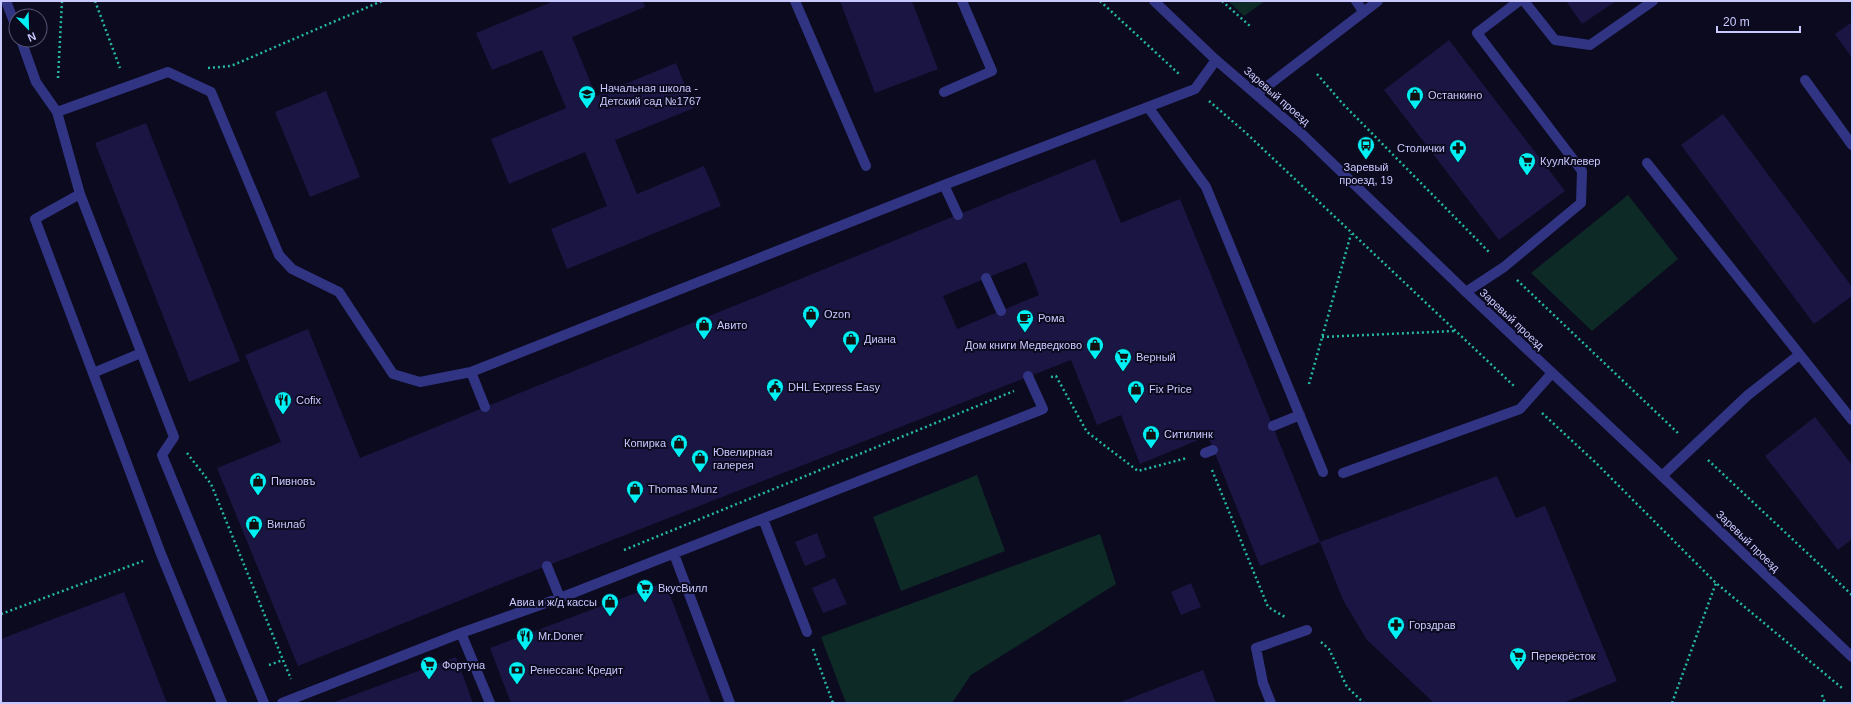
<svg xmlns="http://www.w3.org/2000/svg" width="1853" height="704" font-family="Helvetica,sans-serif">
  <rect width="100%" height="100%" fill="#0c0a1f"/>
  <path fill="#0d2a26" d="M1228,1H1265L1244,16Z
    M1628,195L1678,259L1592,331L1531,273Z
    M977,475L1005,551L901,591L873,517Z
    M1100,534L1116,584L971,675L952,703H846L821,637Z"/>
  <path fill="#1a1542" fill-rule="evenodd" d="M554,1H643L645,7L572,37L596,96L676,63L694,108L615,140L637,194L704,166L721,206L567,269L551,229L607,206L585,152L509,184L491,139L566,108L542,50L492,70L476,33Z
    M840,1H912L938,69L875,93Z
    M1566,1H1616L1582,24Z
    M1852,22V58L1835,34Z
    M1449,40L1565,191L1499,240L1384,90Z
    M326,91L360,177L310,197L275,112Z
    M1723,114L1852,287V296L1814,324L1681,145Z
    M146,123L240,361L189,382L95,143Z
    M1095,159L1121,223L1180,199L1320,542L1260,566L1208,436L1140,464L1121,415L1097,425L1071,360L498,585L298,666L217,468L281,442L245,355L308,329L360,458ZM1026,262L1039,295L957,329L943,296Z
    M1815,417L1852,465V539L1838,550L1765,456Z
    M1497,476L1516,518L1545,506L1617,681L1563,703H1434L1367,640L1343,600L1320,542Z
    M817,533L826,557L805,566L795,542Z
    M835,578L847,604L823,613L812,588Z
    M665,582L711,703H511L490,648Z
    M1191,583L1201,607L1181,615L1171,592Z
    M124,592L167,703H1V639Z
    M456,657L473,703H332Z
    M1203,670L1216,703H1118Z"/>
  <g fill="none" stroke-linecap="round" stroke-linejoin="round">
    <path stroke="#23b9a4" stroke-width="2.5" stroke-dasharray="2 3" stroke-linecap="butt" d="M95,1L120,68
      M1100,1L1179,74
      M1222,1L1250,26
      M208,68L231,66L382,1
      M1317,74L1343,104L1490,253
      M58,78L62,1
      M1209,101L1245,132L1514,386
      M1517,280L1679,434
      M1322,337L1455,331
      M1051,377L1056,376L1087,432L1138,471L1187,458
      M1309,384L1351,234
      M1542,413L1595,462L1716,583L1842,688
      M187,453L211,484L283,660
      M1708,460L1852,595
      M1212,470L1268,607L1285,617
      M624,550L1014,391
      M1,614L143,561
      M1321,642L1329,649L1347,687L1364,703
      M813,649L833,703
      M269,665L283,660L291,679
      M1822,695L1825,703
      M1672,703L1716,583"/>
    <path stroke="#313483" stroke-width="10" d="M6,1L16,27
      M795,1L866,166
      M1356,1L1363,11
      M1524,1L1555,40L1590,45L1653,1
      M21,40L36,82L57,112
      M1805,80L1852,145
      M944,92L992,71L962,1
      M1148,107L1206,187L1323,472
      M1647,163L1852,420
      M80,194L174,437L162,455L264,703
      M958,215L944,185L1195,89L1216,60
      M986,278L1001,311
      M1466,292L1504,267L1581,203L1582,171L1477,33L1519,1
      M471,372L485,407
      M93,373L141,353
      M1273,426L1300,415
      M1205,453L1213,450
      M1343,473L1520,409L1552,373
      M1662,476L1748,395L1799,355
      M763,519L807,632
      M674,554L730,703
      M547,566L560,598
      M222,703L161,554L35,219L80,194L57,112L168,72L211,92L279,255L292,269L339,292L393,374L420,382L471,372L944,185
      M282,703L461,633
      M490,703L461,633L560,598L1043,409L1028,376
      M1271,703L1263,683L1256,648L1307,630"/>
    <path stroke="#313483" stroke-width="10" d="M1154,1L1216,60L1302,134L1466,292L1662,476L1852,657
      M1257,94L1378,1"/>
  </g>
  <defs>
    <g id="school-pin" transform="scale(0.9)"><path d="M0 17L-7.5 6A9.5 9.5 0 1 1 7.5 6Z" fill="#00eff4" stroke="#0c0a1f"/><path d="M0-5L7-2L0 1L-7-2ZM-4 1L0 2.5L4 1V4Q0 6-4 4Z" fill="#111"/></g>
    <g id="shop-pin" transform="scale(0.9)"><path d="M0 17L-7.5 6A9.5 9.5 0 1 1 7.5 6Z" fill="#00eff4" stroke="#0c0a1f"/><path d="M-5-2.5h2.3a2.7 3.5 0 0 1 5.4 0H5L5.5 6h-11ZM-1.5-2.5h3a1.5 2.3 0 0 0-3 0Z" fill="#111"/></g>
    <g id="bus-pin" transform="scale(0.9)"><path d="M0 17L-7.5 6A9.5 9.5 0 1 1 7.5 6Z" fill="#00eff4" stroke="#0c0a1f"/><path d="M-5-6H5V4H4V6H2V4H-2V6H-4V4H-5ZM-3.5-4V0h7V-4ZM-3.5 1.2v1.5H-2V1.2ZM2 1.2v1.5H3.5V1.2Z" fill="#111"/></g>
    <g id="pharmacy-pin" transform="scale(0.9)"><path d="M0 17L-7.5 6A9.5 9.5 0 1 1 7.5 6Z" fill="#00eff4" stroke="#0c0a1f"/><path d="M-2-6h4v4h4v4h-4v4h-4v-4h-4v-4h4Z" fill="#111"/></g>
    <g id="supermarket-pin" transform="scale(0.9)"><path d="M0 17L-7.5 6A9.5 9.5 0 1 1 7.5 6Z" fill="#00eff4" stroke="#0c0a1f"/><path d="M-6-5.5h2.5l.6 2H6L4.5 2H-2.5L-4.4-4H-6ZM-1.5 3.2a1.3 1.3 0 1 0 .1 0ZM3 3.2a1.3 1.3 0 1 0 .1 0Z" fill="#111"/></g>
    <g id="cafe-pin" transform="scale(0.9)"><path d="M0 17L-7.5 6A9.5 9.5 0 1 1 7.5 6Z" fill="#00eff4" stroke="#0c0a1f"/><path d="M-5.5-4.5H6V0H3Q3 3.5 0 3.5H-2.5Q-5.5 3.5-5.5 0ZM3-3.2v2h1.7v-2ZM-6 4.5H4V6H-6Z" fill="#111"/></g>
    <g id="civic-pin" transform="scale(0.9)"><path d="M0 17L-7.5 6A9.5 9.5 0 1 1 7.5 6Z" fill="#00eff4" stroke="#0c0a1f"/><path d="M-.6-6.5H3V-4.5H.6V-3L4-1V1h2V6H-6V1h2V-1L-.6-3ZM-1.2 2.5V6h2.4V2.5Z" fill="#111"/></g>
    <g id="restaurant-pin" transform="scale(0.9)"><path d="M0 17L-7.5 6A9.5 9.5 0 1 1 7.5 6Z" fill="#00eff4" stroke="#0c0a1f"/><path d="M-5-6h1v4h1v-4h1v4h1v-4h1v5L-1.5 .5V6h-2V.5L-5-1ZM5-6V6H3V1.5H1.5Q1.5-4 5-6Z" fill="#111"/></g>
    <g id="bank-pin" transform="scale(0.9)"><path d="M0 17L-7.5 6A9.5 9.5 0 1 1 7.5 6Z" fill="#00eff4" stroke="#0c0a1f"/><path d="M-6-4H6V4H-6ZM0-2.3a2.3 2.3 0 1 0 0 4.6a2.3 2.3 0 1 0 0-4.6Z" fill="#111"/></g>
  </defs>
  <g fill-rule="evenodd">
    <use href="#school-pin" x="587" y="94"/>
    <use href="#shop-pin" x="1415" y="95"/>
    <use href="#bus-pin" x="1366" y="145"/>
    <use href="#pharmacy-pin" x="1458" y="148"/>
    <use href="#supermarket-pin" x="1527" y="161"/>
    <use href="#shop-pin" x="811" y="314"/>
    <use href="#cafe-pin" x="1025" y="318"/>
    <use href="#shop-pin" x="704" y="325"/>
    <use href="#shop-pin" x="851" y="339"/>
    <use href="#shop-pin" x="1095" y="345"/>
    <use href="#supermarket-pin" x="1123" y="357"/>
    <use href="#civic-pin" x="775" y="387"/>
    <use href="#shop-pin" x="1136" y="389"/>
    <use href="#restaurant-pin" x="283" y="400"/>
    <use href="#shop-pin" x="1151" y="434"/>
    <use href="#shop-pin" x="679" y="443"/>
    <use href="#shop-pin" x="700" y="458"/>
    <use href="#shop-pin" x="258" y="481"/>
    <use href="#shop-pin" x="635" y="489"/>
    <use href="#shop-pin" x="254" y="524"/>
    <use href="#supermarket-pin" x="645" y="588"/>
    <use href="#shop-pin" x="610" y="602"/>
    <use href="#pharmacy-pin" x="1396" y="625"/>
    <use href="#restaurant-pin" x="525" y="636"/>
    <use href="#supermarket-pin" x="1518" y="656"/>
    <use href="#supermarket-pin" x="429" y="665"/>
    <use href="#bank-pin" x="517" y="670"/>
  </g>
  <g text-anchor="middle" stroke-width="4" stroke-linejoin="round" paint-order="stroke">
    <g font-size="11" fill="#cac9ff" stroke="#0c0a1f" text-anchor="start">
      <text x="600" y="92">Начальная школа -<tspan x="600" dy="13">Детский сад №1767</tspan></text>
      <text x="1428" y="99">Останкино</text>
      <text x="1445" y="152" text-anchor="end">Столички</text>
      <text x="1540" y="165">КуулКлевер</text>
      <text x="1366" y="171" text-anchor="middle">Заревый<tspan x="1366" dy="13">проезд, 19</tspan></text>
      <text x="824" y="318">Ozon</text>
      <text x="1038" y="322">Рома</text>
      <text x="717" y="329">Авито</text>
      <text x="864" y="343">Диана</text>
      <text x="1082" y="349" text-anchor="end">Дом книги Медведково</text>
      <text x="1136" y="361">Верный</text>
      <text x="788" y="391">DHL Express Easy</text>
      <text x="1149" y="393">Fix Price</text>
      <text x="296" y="404">Cofix</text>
      <text x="1164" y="438">Ситилинк</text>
      <text x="666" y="447" text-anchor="end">Копирка</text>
      <text x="713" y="456">Ювелирная<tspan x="713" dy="13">галерея</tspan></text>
      <text x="271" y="485">Пивновъ</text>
      <text x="648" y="493">Thomas Munz</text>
      <text x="267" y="528">Винлаб</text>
      <text x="658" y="592">ВкусВилл</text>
      <text x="597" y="606" text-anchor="end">Авиа и ж/д кассы</text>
      <text x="1409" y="629">Горздрав</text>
      <text x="538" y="640">Mr.Doner</text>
      <text x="1531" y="660">Перекрёсток</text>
      <text x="442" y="669">Фортуна</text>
      <text x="530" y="674">Ренессанс Кредит</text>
    </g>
    <g font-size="11" fill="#cac9ff" stroke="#0c0a1f">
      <text transform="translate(1277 96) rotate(41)" y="4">Заревый проезд</text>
      <text transform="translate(1512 319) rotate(43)" y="4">Заревый проезд</text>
      <text transform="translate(1748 541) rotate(44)" y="4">Заревый проезд</text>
    </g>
  </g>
  <rect width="1853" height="704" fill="none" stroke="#cac9ff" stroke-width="4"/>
  <g transform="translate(28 28) rotate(157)"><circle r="19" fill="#0c0a1f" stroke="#585679"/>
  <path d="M0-3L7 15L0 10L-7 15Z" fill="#00eff4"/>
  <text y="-6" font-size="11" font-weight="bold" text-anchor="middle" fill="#cac9ff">N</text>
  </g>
  <path d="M1717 26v6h83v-6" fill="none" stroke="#cac9ff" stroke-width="2"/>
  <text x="1723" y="26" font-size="12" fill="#cac9ff" stroke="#0c0a1f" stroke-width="3" paint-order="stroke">20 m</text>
</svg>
